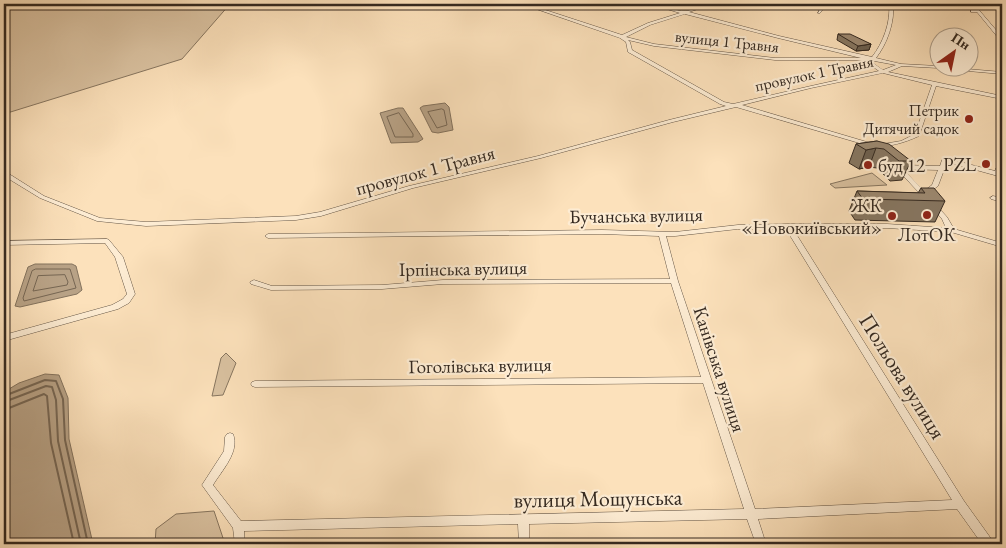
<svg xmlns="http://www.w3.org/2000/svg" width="1006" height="548" font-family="'EB Garamond',serif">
  <rect width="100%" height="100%" fill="#fce1bb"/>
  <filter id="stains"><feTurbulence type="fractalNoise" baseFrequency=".004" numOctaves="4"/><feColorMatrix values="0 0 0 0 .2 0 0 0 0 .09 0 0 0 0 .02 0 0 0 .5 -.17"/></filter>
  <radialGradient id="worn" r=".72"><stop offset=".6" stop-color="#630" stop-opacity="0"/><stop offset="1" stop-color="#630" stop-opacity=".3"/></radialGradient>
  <path fill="#dac2a1" stroke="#877660" d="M4,4H230L182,59L4,114Z
    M872,173L887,185L835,188L830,184Z
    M226,353L236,363L223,395L212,396L221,358Z
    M214,511L225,544H155L156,529L176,514Z"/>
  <path fill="#b8a286" stroke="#83725d" d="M445,103L449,107L453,130L438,133L432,132L420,108L423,106Z
    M398,108H403L423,139L418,142L391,143L380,113Z
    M35,264H72L76,266L82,290L77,294L20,307L15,306L28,267Z
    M45,374L59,375L68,398L69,439L93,544H4V392L19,383Z"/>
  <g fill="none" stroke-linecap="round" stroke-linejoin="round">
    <path stroke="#766653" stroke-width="1" d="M442,109L444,110L447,125L437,128L428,112Z
      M399,113L413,134V137H395L387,117Z
      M36,269H70L76,288L24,301L23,298L32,271Z
      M65,275L68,282L67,285L33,291L38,276Z"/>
    <path stroke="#766653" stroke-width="2" d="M4,396L45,380L56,381L63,399L65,440L88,544
      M4,402L46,386L52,387L56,400L58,441L81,544
      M4,410L44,394L47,396L51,443L74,544"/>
    <g stroke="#665747" stroke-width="1">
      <path id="minor" d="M522,4H527L622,35L648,23L680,13L650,4C662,4 675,12 686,11C695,10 703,4 713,4L689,12L779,36L872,57C883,43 891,22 889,4H893C895,22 887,44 876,58L901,64L938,66V68H940H938L902,66L888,72L1002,96V99L936,86L919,136C904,143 889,147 873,147L736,107L673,122L541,158L413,188L321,216L296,220L146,226L97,221L40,198L4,176V171L6,172L44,196L100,218L146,222L296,216L320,212L409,186L538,156L669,120L726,106L720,104L628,52L626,42L620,38ZM685,14L778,38L861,58H775L654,44L626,37L650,25ZM628,40L654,46L775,60H863L879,71L811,86L733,104L724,102L632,50L630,42ZM869,60L896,65L883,70ZM883,73L932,85L915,134L901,141L877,145L742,105L811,88Z
        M823,4H827L820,13H818Z
        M971,10H979L1002,37V40H1000L977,12H971Z
        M943,68H955L1002,72V74L945,69Z
        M945,158L995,171L996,168L999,166L1002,167L1000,175L998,176L947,162L938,186L927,194L929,197L926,199L924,198L895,167L898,165L940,166L942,160ZM903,169L938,170L932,185L924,191Z
        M993,196L1002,198V202L991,199L990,198Z
        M934,204L936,205L947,217L954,229L1002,243V247L951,232L887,228L793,229L964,501L992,540L993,544H982L957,509L758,519L766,544H756L747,519L529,524V544H519L518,524L244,531L245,544H235L233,528L202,485L224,451L225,437L227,434L230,433L233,434C240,452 222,470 213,485L241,521L744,509L703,383L255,387L252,386L251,384L252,382L255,381L701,377L671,283L443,284L382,289L271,290L251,284L250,282L254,280L272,286L382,285L443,280L670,279L659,236L602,234L268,238L265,236L268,234L602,230L675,232L738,225L788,224H887L946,228L942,219L931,206ZM738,229H786L952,500L755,509L678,281L666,236H675Z
        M107,239L109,240L123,257L135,294L129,303L118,309L4,341V335L112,305L123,299L127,294L115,257L105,243L4,245V241Z"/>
    </g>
    <use href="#minor" fill="#fdecd3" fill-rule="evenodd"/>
  </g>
  <path fill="#867661" stroke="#342920" d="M838,34L871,44L869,50L856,51L837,40Z
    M877,141L911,161L902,180L890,181L877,168L869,167L859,169L849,163L856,144Z
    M921,188L945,201L935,222L855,220L849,211L857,191L918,193Z"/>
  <path fill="#6d604f" stroke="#342920" d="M871,44L869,50L856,51L858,46Z
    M876,148L869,167L859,169L866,150Z"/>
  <path fill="#9c8971" stroke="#342920" d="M838,34H850L871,44L858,46Z
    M877,141L889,144L911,161H899L884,149L876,148L866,150L856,144Z
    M921,188H934L945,201L863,199L857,191L925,193Z"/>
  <g fill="#8f2418" stroke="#fdecd3" stroke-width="2">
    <circle cx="969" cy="119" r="5"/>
    <circle cx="986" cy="164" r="5"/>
    <circle cx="868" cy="165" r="5"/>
    <circle cx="927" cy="215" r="5"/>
    <circle cx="892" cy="216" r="5"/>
  </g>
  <g text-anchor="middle" stroke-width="4.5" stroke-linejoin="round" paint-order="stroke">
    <g font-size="16" fill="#342920" stroke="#fdecd3">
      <text transform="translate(727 41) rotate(6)" y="6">вулиця 1 Травня</text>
      <text transform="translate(814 73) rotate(-12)" y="6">провулок 1 Травня</text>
    </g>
    <g font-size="16" fill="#342920" stroke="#fdecd3" text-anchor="end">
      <text x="959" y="116">Петрик<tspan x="959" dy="18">Дитячий садок</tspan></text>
    </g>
    <g font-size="19" fill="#342920" stroke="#fdecd3" text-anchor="end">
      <text x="976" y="171">PZL</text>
      <text x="878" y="172" text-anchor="start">буд 12</text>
      <text x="882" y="212">ЖК<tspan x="882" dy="22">«Новокиївський»</tspan></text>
      <text x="927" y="241" text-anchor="middle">ЛотОК</text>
    </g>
    <g font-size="19" fill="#342920" stroke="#fdecd3">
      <text transform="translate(425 170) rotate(-15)" y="7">провулок 1 Травня</text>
      <text transform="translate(636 215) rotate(-1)" y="7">Бучанська вулиця</text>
      <text transform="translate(463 268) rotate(-1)" y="7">Ірпінська вулиця</text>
      <text transform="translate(480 365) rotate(-1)" y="7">Гоголівська вулиця</text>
      <text transform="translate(720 369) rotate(72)" y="7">Канівська вулиця</text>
    </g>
    <g font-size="22" fill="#342920" stroke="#fdecd3">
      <text transform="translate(903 376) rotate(58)" y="8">Польова вулиця</text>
      <text transform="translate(598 498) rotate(-1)" y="8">вулиця Мощунська</text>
    </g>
  </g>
  <rect width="1006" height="548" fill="none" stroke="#fce1bb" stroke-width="20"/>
  <rect x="5" y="5" width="996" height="538" fill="none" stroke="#342920" stroke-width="2.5"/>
  <rect x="10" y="10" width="986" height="528" fill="none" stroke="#342920"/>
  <g transform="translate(954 52) rotate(33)"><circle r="24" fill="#fdecd3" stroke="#ad9e8b"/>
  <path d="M0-4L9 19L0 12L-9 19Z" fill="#8f2418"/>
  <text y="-8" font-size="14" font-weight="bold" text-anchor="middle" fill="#342920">Пн</text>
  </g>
  <rect width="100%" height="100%" filter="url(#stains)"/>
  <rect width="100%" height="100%" fill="url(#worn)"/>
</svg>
